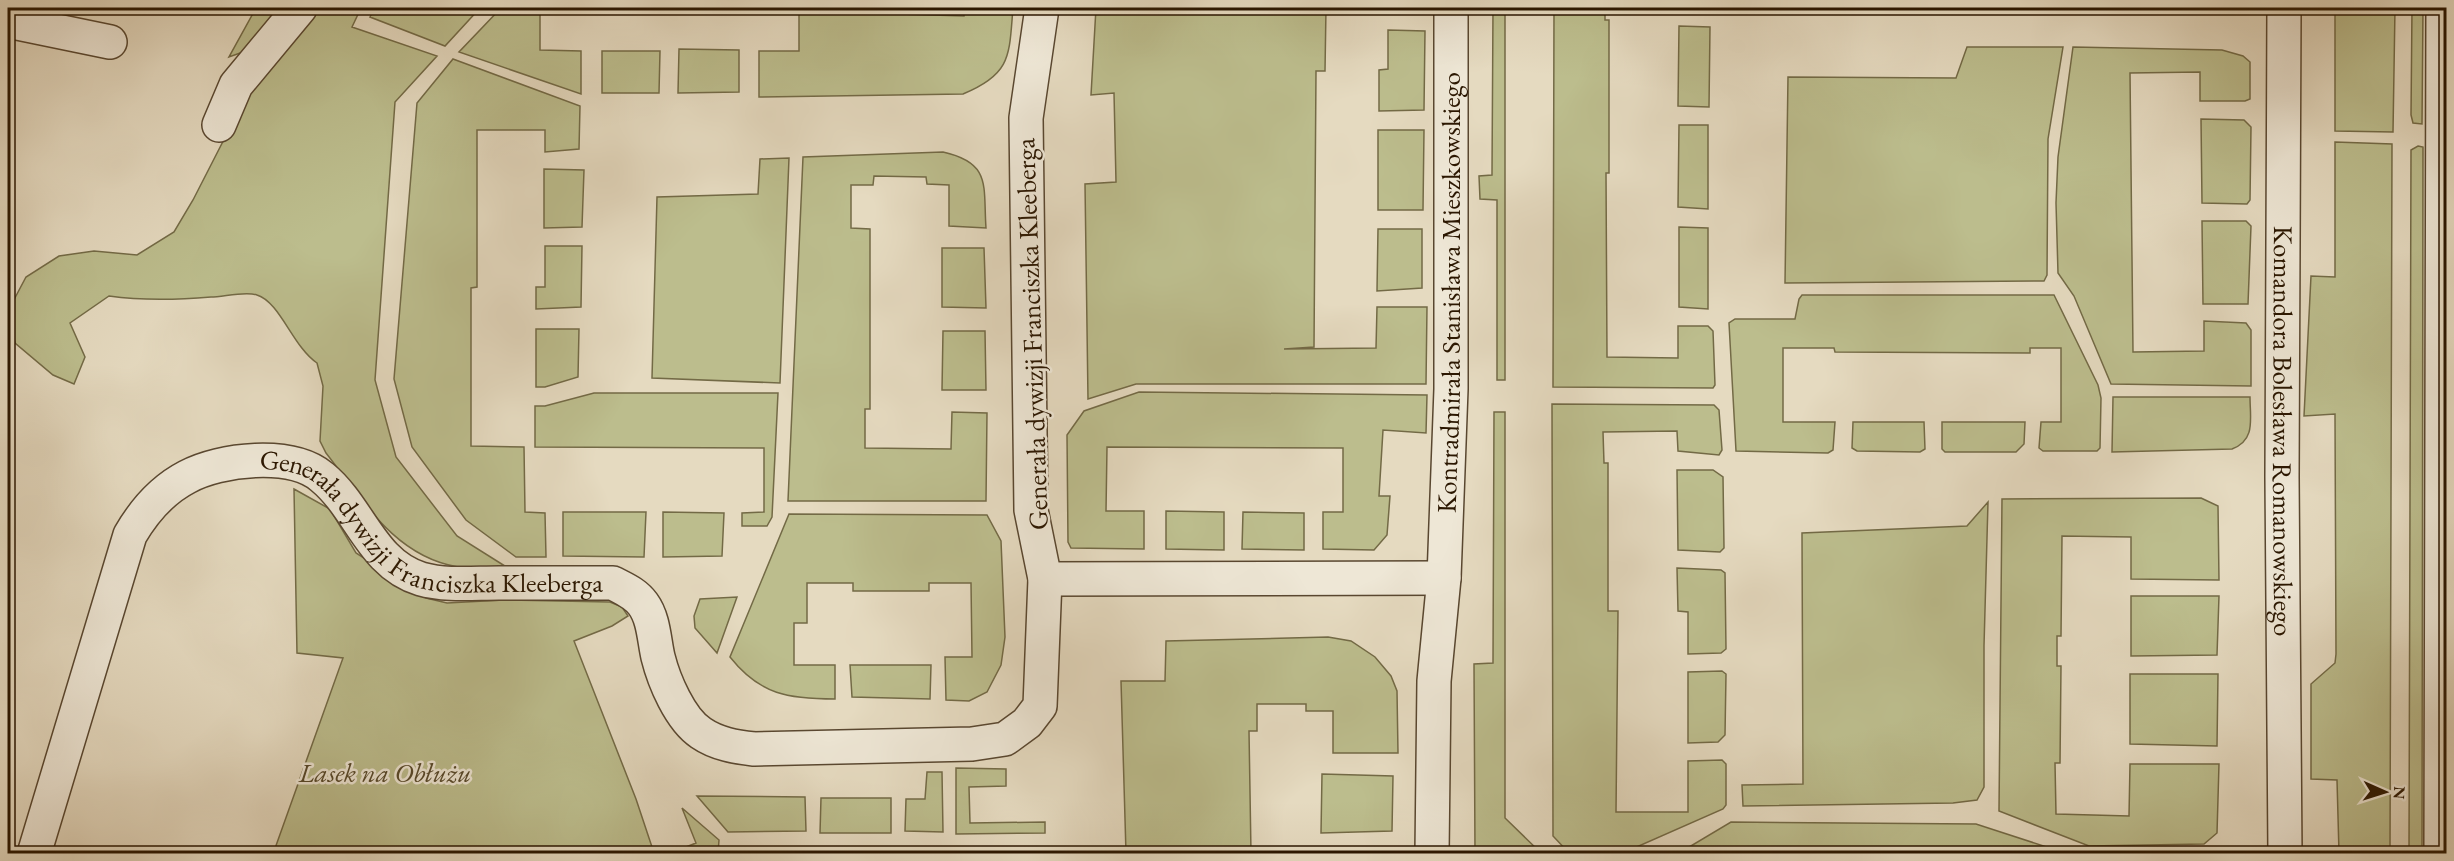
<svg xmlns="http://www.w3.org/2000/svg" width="2454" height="861" font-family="'EB Garamond',serif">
  <rect width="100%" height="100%" fill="#e5dac0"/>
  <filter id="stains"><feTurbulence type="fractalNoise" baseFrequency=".00333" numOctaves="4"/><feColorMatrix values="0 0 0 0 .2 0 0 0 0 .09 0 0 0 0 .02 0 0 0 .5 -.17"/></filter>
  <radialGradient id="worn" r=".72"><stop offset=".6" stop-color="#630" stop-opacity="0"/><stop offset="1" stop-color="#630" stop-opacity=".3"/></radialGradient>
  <path fill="#bcbd8d" stroke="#736a46" stroke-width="1.5" d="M256,8H282L243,52L229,57Z
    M317,8H361L352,27L437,56L395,102L375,380L396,457L457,536L508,568C492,568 474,570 458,567C394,556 363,500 326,453L320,441L323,386L317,363C293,347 280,302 257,295C245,291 223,297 211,297C176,300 144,301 109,296L70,323L85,357L74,384L53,375L15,343L8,311L26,277L59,256L94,251L137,255L174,232L193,200L255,79Z
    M375,8H480L445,46L370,17Z
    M501,8H540V50L581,51V94L459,52Z
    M799,8H900V14L964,16V8H1013C1009,55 1012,74 963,94L759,97V51H799Z
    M1096,8H1326L1325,71H1316L1314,347L1284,349L1376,348L1377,307H1427L1426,384H1136L1088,399L1085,184L1116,182L1114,93L1091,95Z
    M1493,8H1505V380H1497V200L1480,199L1479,176L1492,175Z
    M1554,8H1605V20H1609V173H1606L1607,357L1678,358V326H1708L1713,331L1715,385L1713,388L1553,387Z
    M2335,8H2395L2393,132L2335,131Z
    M2412,8H2423L2422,124L2413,123L2411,115Z
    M1679,26L1710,27L1709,107L1678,106Z
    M1388,30L1425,31L1424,110L1379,111V70L1388,69Z
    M1967,47H2063L2048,139L2047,275L2044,281L1785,283L1788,77L1956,78Z
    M2073,47L2222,50L2243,56L2250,62V99L2245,101H2200V72L2130,73L2133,352L2204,351V321L2246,323L2251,330V386L2111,384L2074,296L2058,273L2056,203L2058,157Z
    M679,49L739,50V92L678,93Z
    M602,51H660L659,93H602Z
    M453,59L580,106L579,149L545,152V130H477V287L471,288V446L524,447L525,512L545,513L546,557H516L466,520L412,447L394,379L417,103Z
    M2201,119L2244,120L2251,127L2250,200L2247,204L2202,203Z
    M1679,125H1708V209L1678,207Z
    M1378,130H1424L1423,210H1378Z
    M2335,142L2392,144L2390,853H2339L2337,780L2311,779V684L2335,663L2336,654L2335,414L2304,416L2311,276L2335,277Z
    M2418,146L2423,147L2422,853L2409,854L2411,150Z
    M943,152C992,163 983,186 986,228L949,226V185L927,184L926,177L874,176L873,185H851V228L870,229V409H865V448L951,449L952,412L987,413L986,501H788L803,157Z
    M789,158L780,383L652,378L657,197L758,194L760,159Z
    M544,169L584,170L582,227L544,228Z
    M2202,221H2246L2251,226L2248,304H2203Z
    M1679,227L1708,228V309L1679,307Z
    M1378,229H1422V288L1377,291Z
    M545,246H582L581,307L536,309V287H545Z
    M942,248H984L986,308L942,307Z
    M1802,295H2054L2098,385L2101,398L2100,448L2097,451H2043L2039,448L2041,422H2061V348H2030V353L1835,352L1834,348H1783V422H1835L1833,450L1828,453L1736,451L1729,323L1735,319H1795L1799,299Z
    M536,329H579L578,377L545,387H536Z
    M943,331H985L986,390H942Z
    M1139,392L1427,395L1426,433L1383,430L1379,496H1390L1387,535L1374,550L1323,549V512H1343V448L1107,447L1106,511H1144V549L1071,548L1068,542L1067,435L1084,411Z
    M594,393H778L772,517L767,526H742V513L764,512V448L535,447V406H545Z
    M2113,397H2250C2250,419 2256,440 2232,449L2112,452Z
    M1552,404L1714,405L1719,410L1722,450L1719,455L1678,451L1677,431L1603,432L1604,463H1608V611H1618L1616,812H1688V761L1722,760L1726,764V805L1723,809L1623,853H1569L1553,836Z
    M1494,412H1505V818L1541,853H1475L1474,664L1493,663Z
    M1853,422H1924L1925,449L1920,452L1857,451L1852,448Z
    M1942,422H2025L2024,444L2016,452H1945L1942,449Z
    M1677,470H1713L1723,477L1724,548L1720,552L1678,550Z
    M294,489L330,509L356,553L426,598L447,603L504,600L610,602L622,607L628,616L612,626L574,641L636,799L654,853L273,854L343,658L297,653Z
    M2201,498L2218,506L2219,580L2131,579V537L2062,536L2061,636H2057V666H2061L2060,763H2055L2056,814L2129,816L2130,764H2219L2217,833L2204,844L2089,846L1999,811L2002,499Z
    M1988,502L1984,646V787L1977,800L1953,803L1743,806L1742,785L1803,784L1802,533L1967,526Z
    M1166,511L1224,512V550L1166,549Z
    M563,512H646L644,557L563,556Z
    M663,512L724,513L722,556L663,557Z
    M1243,512L1304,513V550L1242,549Z
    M789,514L987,515L1001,541L1005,637L1001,665L987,692L969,701L946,700L945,657H972L971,583H929V591H853V583H807V623H794V665H835V699C789,699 760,695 730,657Z
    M1677,568L1721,570L1725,573L1726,649L1721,653L1688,654V612L1678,611Z
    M2131,596H2219L2217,655L2131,656Z
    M737,597L717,653L695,628L694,616L700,599Z
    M1328,637L1351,641L1375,657L1391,676L1397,691L1398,753H1333V711H1306V704H1257V731H1249L1251,853H1126L1121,681H1165L1166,641Z
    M850,665H931L930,699L852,697Z
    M1722,671L1726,674L1725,735L1718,742L1688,743V672Z
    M2130,674H2218L2217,746L2130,744Z
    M956,768L1006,769V786L969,787L970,823L1045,822V833L956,834Z
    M927,772H942L943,832L905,831L906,799H925Z
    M1322,774L1393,776L1392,831L1321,833Z
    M697,796L805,797L806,831L728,832Z
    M821,798H891V833H820Z
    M682,808L719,840L718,853H671L696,843Z
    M1731,822L1976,824L2065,853H1679Z
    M887,847V853H828V848Z
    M991,847L1017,849L1022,853H991Z
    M728,848H808V853H728Z
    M911,848H971V853H911Z
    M1061,849H1112V853H1062Z"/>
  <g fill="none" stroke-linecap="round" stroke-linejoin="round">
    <g stroke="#594730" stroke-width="36">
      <g id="minor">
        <path id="s1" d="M2284,8L2282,477L2285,854"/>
        <path d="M8,21L110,42"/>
        <path d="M219,125L236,85L300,8"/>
        <path d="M1045,579L1444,578"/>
        <path id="s2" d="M34,854L130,535C144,511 162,490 187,477C220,459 291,451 322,477C360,508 371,564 421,579C446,586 473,583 499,583C537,583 575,583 613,583C624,589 635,593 643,604C654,619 654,640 658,657C664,681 680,719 701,733C717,744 736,747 754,749L972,744L1005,739L1027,723L1040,706L1045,579L1031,510L1026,118L1042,8"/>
        <path id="s3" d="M1432,854L1434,681L1444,578L1451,389V8"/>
        <path d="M2441,854L2443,8"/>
      </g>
    </g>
    <use href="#minor" stroke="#eee7d6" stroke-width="33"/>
  </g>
  <g text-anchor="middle" stroke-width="5" stroke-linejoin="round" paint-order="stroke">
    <g font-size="27" fill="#2a1600" stroke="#eee7d6">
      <text dy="9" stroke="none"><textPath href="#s3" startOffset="562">Kontradmirała Stanisława Mieszkowskiego</textPath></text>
      <text transform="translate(1032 334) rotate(-92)" y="9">Generała dywizji Franciszka Kleeberga</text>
      <text dy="9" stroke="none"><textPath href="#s1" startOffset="423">Komandora Bolesława Romanowskiego</textPath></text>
      <text dy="9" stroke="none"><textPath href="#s2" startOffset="687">Generała dywizji Franciszka Kleeberga</textPath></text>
    </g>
    <g font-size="27" font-style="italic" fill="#56482a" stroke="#eee7d6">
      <text x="385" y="782">Lasek na Obłużu</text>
    </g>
  </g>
  <rect width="2454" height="861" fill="none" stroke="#e5dac0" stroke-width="30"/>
  <rect x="9" y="9" width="2436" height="843" fill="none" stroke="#2a1600" stroke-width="3"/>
  <rect x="15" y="15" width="2424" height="831" fill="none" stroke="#2a1600" stroke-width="1.5"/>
  <g transform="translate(2385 792) rotate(93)" stroke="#eee7d6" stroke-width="4.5" paint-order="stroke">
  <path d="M0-4.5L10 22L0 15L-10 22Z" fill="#2a1600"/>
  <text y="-9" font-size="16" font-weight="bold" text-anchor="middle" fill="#2a1600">N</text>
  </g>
  <rect width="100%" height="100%" filter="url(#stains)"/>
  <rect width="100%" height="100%" fill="url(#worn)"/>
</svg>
